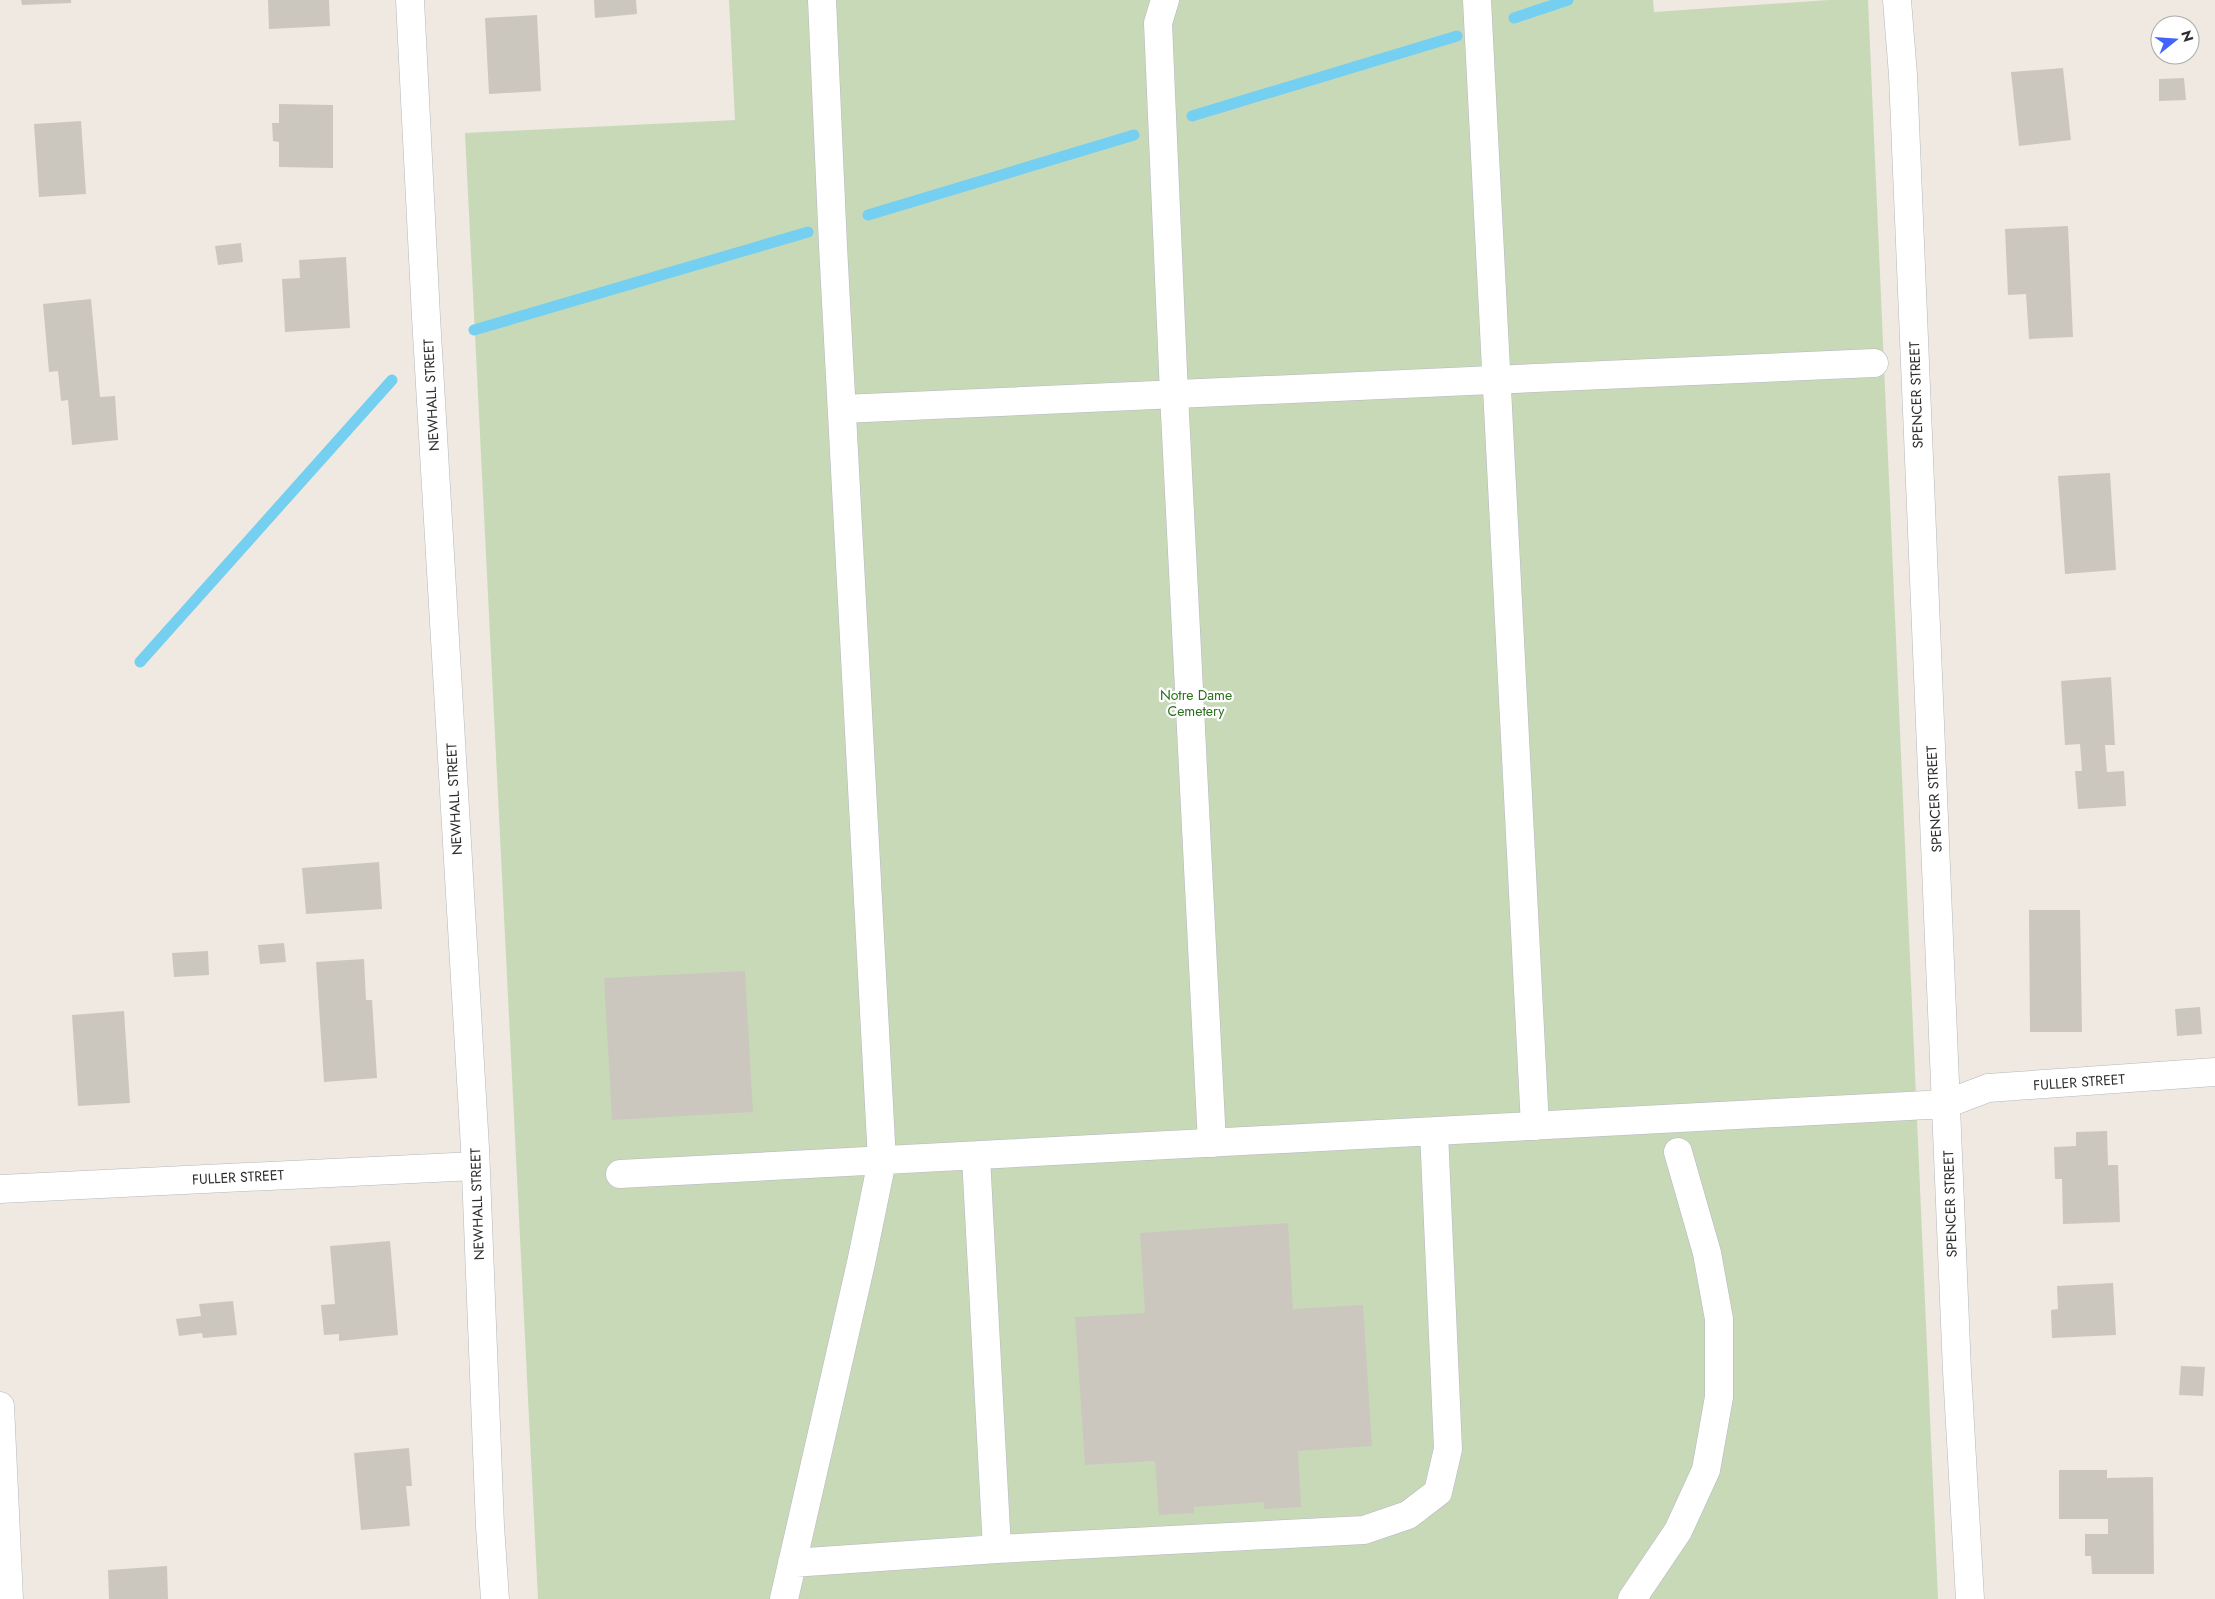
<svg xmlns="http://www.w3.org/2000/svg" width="2215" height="1599" font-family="Jost,sans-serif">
  <rect width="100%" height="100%" fill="#efe9e1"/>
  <path fill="#c8d9b8" d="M729,0H1653L1654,12L1829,0H1868L1938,1599H538L465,133L735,120Z"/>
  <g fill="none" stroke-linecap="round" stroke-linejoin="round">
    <path stroke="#75cff0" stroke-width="11" d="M1514,18L1568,0
      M1192,116L1457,36
      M868,215L1134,135
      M474,330L808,232
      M140,662L392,380"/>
  </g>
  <path fill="#cbc7bf" d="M21,0H71V3L22,5Z
    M268,0H329L330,26L269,29Z
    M594,0H636L637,14L595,18Z
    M537,15L541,91L489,94L485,18Z
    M2063,68L2071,140L2019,146L2011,72Z
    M2184,78L2186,100L2159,101V79Z
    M279,104L333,105V168L279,167V142L273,141L272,123H279Z
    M81,121L86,194L39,197L34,124Z
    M2068,226L2073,337L2029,339L2026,294L2008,295L2005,229Z
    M241,243L243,262L218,265L215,246Z
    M346,257L350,328L285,332L282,279L300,278L299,260Z
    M91,299L100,397L115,396L118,440L72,445L68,400L61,401L58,371L49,372L43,304Z
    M2110,473L2116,570L2065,574L2058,476Z
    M2111,677L2115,745H2105L2107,772L2124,771L2126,806L2078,809L2075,771H2082L2080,744L2065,745L2061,681Z
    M379,862L382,909L306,914L302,868Z
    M2029,910H2080L2082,1032H2030Z
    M284,943L286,962L260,964L258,945Z
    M208,951L209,975L174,977L172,953Z
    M364,959L366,1000H372L377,1078L324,1082L316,962Z
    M745,971L753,1112L612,1120L604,978Z
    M2200,1007L2202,1034L2177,1036L2175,1009Z
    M124,1011L130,1103L78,1106L72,1015Z
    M2107,1131L2108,1165H2118L2120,1222L2063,1224L2062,1179H2055L2054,1147L2076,1146V1132Z
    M1288,1223L1293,1309L1363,1305L1372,1446L1298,1451L1301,1507L1264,1509V1502L1194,1507V1513L1159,1515L1155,1461L1085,1465L1075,1317L1145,1313L1140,1233Z
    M390,1241L398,1335L339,1341V1334L324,1335L321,1305L335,1304L330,1246Z
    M2113,1283L2116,1335L2052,1338L2051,1310L2058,1309L2057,1286Z
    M233,1301L237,1335L203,1338L202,1333L179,1336L176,1319L201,1316L199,1304Z
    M2181,1366L2205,1367L2203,1396L2179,1395Z
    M409,1448L412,1486H406L410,1526L361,1530L354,1453Z
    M2059,1470H2107V1478L2153,1477L2154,1574H2092L2091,1556H2085V1534H2108V1519H2059Z
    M167,1566L168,1599H109L108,1570Z"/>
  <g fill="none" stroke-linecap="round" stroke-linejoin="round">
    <g stroke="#b4b7c1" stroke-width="29">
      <path id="minor" d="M410,0L426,317L475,1148L490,1526L495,1599
        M1165,0L1158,23L1174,394L1212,1143
        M1477,0L1535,1126
        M1897,0L1903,75L1957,1371L1970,1599
        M842,409L1874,363
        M976,1157L997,1549
        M620,1174L1946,1104L1988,1088L2215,1072
        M0,1189L475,1166
        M0,1406L9,1599
        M792,1563L997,1549L1364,1530L1408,1515L1438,1492L1448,1449L1434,1132
        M784,1599L861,1263L882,1161L833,246L822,0
        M1632,1599L1678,1531L1706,1470L1719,1397V1319L1707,1253L1678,1152"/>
    </g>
    <use href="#minor" stroke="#fff" stroke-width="28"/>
  </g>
  <g text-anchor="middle" stroke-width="4.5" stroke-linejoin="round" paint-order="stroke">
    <g font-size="14" fill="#2e2e2e" stroke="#fff">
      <text transform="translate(431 395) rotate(-93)" y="5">NEWHALL STREET</text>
      <text transform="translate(1916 395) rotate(-92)" y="5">SPENCER STREET</text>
      <text transform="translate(454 799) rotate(-93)" y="5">NEWHALL STREET</text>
      <text transform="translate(1934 799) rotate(-93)" y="5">SPENCER STREET</text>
      <text transform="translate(2079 1082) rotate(-4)" y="5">FULLER STREET</text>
      <text transform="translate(238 1177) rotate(-3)" y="5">FULLER STREET</text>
      <text transform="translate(477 1204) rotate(-92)" y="5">NEWHALL STREET</text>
      <text transform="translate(1950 1204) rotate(-92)" y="5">SPENCER STREET</text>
    </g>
    <g font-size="14" fill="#2c6e1b" stroke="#fff">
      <text x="1196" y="700">Notre Dame<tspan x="1196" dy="16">Cemetery</tspan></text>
    </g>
  </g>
  <g transform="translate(2175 40) rotate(73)"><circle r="24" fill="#ffffff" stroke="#ababab"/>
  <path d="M0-4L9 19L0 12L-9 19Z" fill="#4264fb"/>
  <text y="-8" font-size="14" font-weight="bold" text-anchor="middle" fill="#2e2e2e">N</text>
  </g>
</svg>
